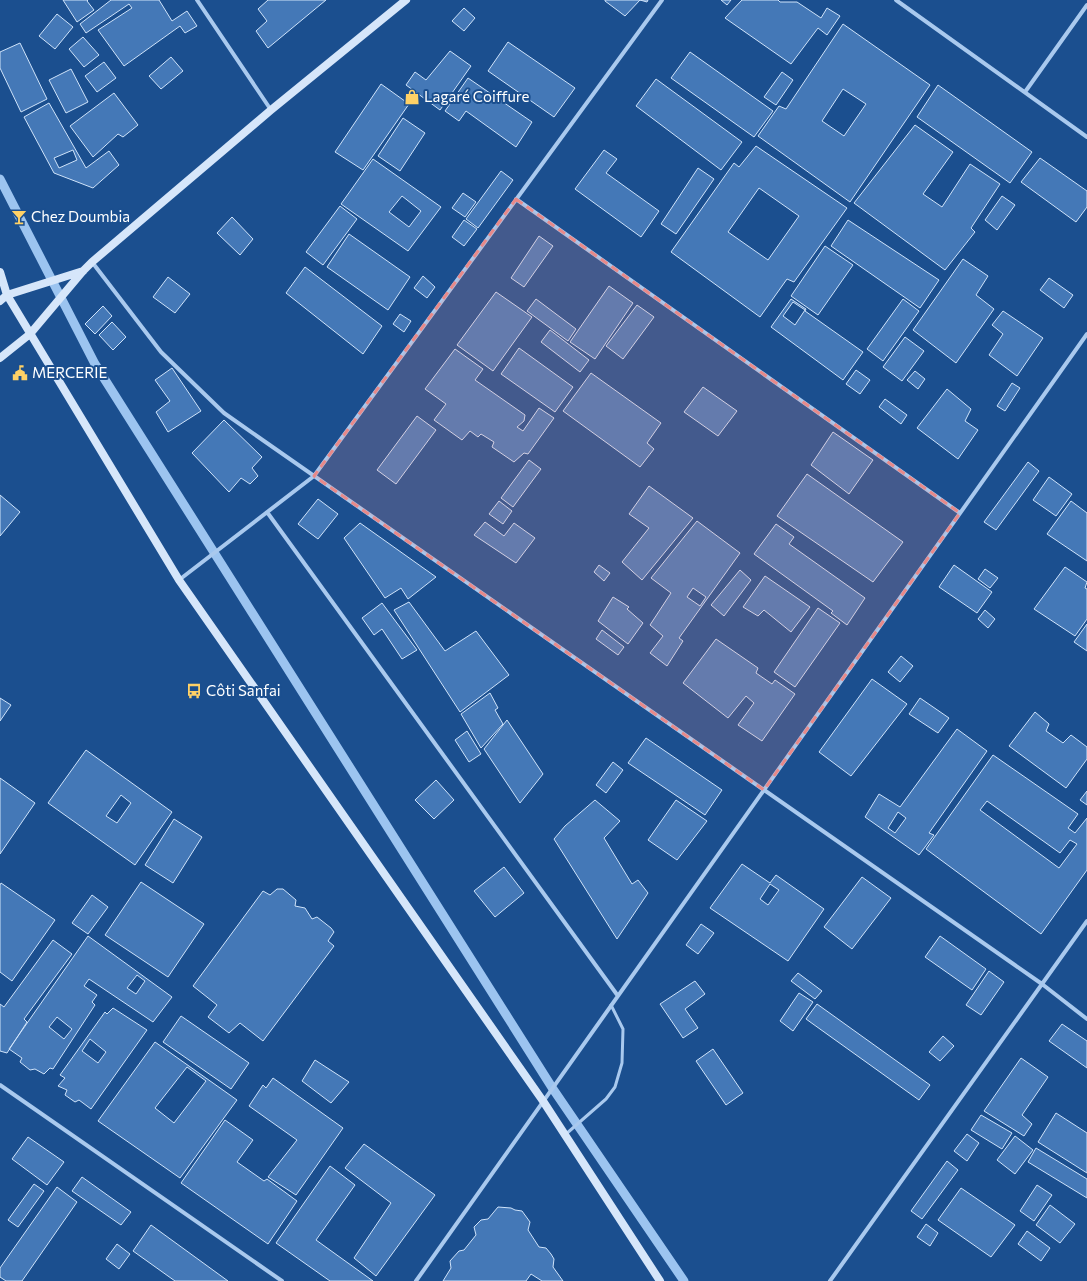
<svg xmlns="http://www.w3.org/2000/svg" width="1087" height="1281" font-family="Commissioner,sans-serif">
  <rect width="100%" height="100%" fill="#1b4f8f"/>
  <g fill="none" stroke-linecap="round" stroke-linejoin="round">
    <path stroke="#9cc4f0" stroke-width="9" d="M0,179L95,364L553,1089L684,1281"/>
  </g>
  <path fill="#4478b7" stroke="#cfe3fa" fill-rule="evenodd" d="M63,0H88L87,1L94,10L77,22Z
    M111,0H159L172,21L187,11L197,26L185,33L180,26L124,66L98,30L132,8L129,4L86,33L80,24Z
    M268,0H326L268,48L256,31L267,21L258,9Z
    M605,0H648L647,2L640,0L625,16L605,1Z
    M721,0H731L727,5Z
    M742,0H778L780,2H797L821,18L827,8L840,16L827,35L818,28L791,64L725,18Z
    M464,8L475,18L464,31L452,21Z
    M57,14L73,27L55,49L39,36Z
    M843,24L930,85L850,202L758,136L779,106L786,109ZM843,89L866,104L844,136L822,121Z
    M83,37L99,55L84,67L69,49Z
    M508,42L575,88L554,117L488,71Z
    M20,43L47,99L21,112L0,68V52Z
    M450,51L471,66L440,110L406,85L415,72L426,80Z
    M690,52L773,111L754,137L671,78Z
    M171,57L183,71L161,89L149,76Z
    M104,62L116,78L97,92L85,76Z
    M71,69L88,102L66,113L49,80Z
    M782,72L793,80L776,105L764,97Z
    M468,78L532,122L516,147L466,111L459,121L445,111Z
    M656,79L742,142L721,170L636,106Z
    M381,84L409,104L363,170L335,152Z
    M938,85L1032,152L1010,183L917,117Z
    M114,93L138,125L123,137L118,134L93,157L70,126Z
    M49,103L86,168L109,151L119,165L93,188L54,173L24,117ZM73,150L77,160L59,168L54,158Z
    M403,118L425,133L400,171L378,156Z
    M915,125L953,152L923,194L942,207L970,164L1000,184L971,228L975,232L945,270L854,203Z
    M756,146L847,208L794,282L787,279L760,317L671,252L734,163L739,167ZM759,188L799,216L768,260L728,232Z
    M604,150L617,159L606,173L659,211L641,237L575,189Z
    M1040,158L1087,191V207L1076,222L1021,182Z
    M373,159L441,207L408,251L341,204ZM402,196L421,211L409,227L389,212Z
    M698,168L714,179L676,234L661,224Z
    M501,171L513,180L478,228L466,219Z
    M463,193L476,202L465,217L452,208Z
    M1002,196L1015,205L997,230L985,220Z
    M340,206L357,219L323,265L306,252Z
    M232,217L253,239L240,255L217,233Z
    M464,220L477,229L464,246L452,237Z
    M848,220L939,280L920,308L831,246Z
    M349,234L410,277L388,310L327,267Z
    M539,236L553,246L524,287L511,278Z
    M825,246L853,265L818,315L791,296Z
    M963,259L988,276L976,295L994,309L956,363L913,330Z
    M305,267L382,326L363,354L286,293Z
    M423,276L435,287L427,298L414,288Z
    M168,277L190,294L175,313L153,297Z
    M1049,278L1073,295L1064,308L1040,290Z
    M609,286L633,303L595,359L570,342Z
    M496,292L532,317L493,371L457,345Z
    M536,299L576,329L568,341L527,311Z
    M791,299L806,309L805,311L863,352L843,380L771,327ZM793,302L805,310L795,325L783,316Z
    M903,299L919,311L883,361L867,349Z
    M637,305L654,317L623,359L606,346Z
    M103,306L112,316L95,334L85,324Z
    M1003,311L1043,338L1017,376L989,355L1003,334L992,325Z
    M400,314L411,321L404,332L393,324Z
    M112,322L126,337L113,350L99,335Z
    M550,330L589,360L580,372L541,342Z
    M905,337L924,351L902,381L883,367Z
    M519,348L573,387L555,412L501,374Z
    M455,349L483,369L475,380L525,415L524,421L517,427L523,431L539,408L554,418L528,454L524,453L514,462L492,447L494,442L481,434L478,437L470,431L462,440L434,420L446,404L425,389Z
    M172,368L201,411L168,432L156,412L170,401L155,380Z
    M856,370L870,380L860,394L846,384Z
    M915,371L925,379L918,389L907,380Z
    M591,373L661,423L647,443L654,449L640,467L563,411Z
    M1012,383L1020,388L1005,411L997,406Z
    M703,387L737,411L718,436L684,412Z
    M947,389L971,409L965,421L978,430L958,459L917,428Z
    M885,399L907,415L901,424L879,407Z
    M417,416L436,430L396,484L377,470Z
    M224,420L262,457L252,468L258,476L250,484L241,478L229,492L192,453Z
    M833,432L873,460L849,494L811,465Z
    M529,460L541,469L513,507L501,498Z
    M1028,462L1039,471L996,530L984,522Z
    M807,474L903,542L873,582L777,516Z
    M1049,477L1072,494L1056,516L1033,500Z
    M649,486L693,518L642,580L622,562L649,528L629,514Z
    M0,495L20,512L0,536Z
    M318,499L338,514L318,539L298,524Z
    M499,501L512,511L503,524L489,514Z
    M1071,501L1087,513V561L1047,534Z
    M697,521L740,553L679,638L683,641L667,666L650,653L663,636L650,625L671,593L651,578ZM693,588L706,597L700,606L687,597Z
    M485,522L504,536L514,523L535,538L516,563L474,535Z
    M360,523L436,577L408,599L401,588L385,598L344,538Z
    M776,524L794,537L789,544L865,598L847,625L831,613L833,611L754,554Z
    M599,565L610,573L604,581L594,572Z
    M954,565L992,592L977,613L939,587Z
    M1065,567L1087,582L1085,588L1087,589V619L1075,636L1034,609Z
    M985,569L998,578L990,588L978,579Z
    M740,570L751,580L724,616L711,605Z
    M765,576L810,607L791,632L764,610L758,616L743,607Z
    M613,597L629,607L627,609L643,623L628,644L598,621Z
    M409,602L445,651L476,631L509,675L460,712L394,610Z
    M382,603L417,650L402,659L382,629L374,635L362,618Z
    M818,608L840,623L795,687L774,672Z
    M985,610L995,619L988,628L978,619Z
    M1087,624V651L1074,642Z
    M602,630L624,647L618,655L596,639Z
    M716,639L758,668L756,673L772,684L775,680L795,694L762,741L738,725L754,703L746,696L728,718L683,683Z
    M901,656L913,666L900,682L888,672Z
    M872,679L907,704L851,776L819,752Z
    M490,693L498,708L495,710L503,724L481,748L461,714Z
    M0,698L11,705L0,721Z
    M920,698L949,718L938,733L909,714Z
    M1035,712L1049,724L1046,731L1063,743L1071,735L1087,747V759L1066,788L1009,746Z
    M507,720L543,774L520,803L484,749Z
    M957,729L987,751L929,833L934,835L919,855L865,817L879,794L900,807ZM898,812L906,818L895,833L888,828Z
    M467,731L481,754L469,762L455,740Z
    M646,738L722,790L705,815L628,763Z
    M86,750L172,812L135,865L48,803ZM121,795L131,803L117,823L106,816Z
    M993,755L1078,814L1068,828L1075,833L1087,818V870L1041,934L926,849ZM987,801L1060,853L1070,840L1077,844L1059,868L980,810Z
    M613,762L623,770L606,793L596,785Z
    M0,778L35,803L0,854Z
    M436,780L454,800L434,819L415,800Z
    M1087,791V805L1080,800Z
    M595,800L620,821L604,838L632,884L638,880L648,893L617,939L554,839L565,826Z
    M676,800L707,821L677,860L648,840Z
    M174,819L202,837L173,883L145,865Z
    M742,864L770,883L776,875L824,909L788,961L710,908ZM770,884L779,890L768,905L760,899Z
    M504,867L524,893L495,917L474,891Z
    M862,877L891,898L852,949L824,927Z
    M141,882L204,924L168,977L105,935Z
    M1,883L55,920L12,981L0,972V885Z
    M277,889H283L296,900L295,906L305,908L312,919L317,917L331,928L334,932L328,941L334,946L263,1041L240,1023L229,1033L208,1017L217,1005L193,986L263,891L270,895Z
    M92,895L108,907L88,934L72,923Z
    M701,924L714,933L698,954L686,945Z
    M88,936L172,997L153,1022L89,979L84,986L97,995L92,1002L95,1005L53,1069L50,1068L44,1074L35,1069L30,1070L20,1062L22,1058L9,1049ZM137,975L145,981L136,994L127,988ZM57,1017L72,1029L64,1039L49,1027Z
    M940,936L986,969L972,990L925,957Z
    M53,940L72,954L24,1019L27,1022L7,1053L0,1051V1004L4,1007Z
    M989,971L1004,982L981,1015L966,1005Z
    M798,973L822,991L815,999L791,981Z
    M695,981L705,994L685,1009L698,1028L683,1038L660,1004Z
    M799,993L813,1002L793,1031L780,1021Z
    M817,1004L930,1085L919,1100L806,1019Z
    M113,1008L147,1030L91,1109L79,1100L75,1102L65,1095L67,1090L58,1086L65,1078L60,1075L105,1012L107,1014ZM90,1039L106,1052L98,1063L82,1051Z
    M181,1016L249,1063L231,1089L163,1042Z
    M1062,1024L1087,1041V1068L1049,1041Z
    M943,1036L954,1046L940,1061L929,1052Z
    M155,1042L237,1100L180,1178L98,1121ZM187,1067L206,1081L174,1123L155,1108Z
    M713,1049L743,1093L726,1105L696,1061Z
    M1021,1058L1048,1077L1022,1115L1032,1124L1024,1136L984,1111Z
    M315,1060L349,1082L331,1103L302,1081Z
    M273,1078L343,1128L296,1195L268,1177L297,1140L249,1106L263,1085L266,1088Z
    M1056,1113L1087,1133V1173L1038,1142Z
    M981,1115L1012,1133L1002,1149L971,1130Z
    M225,1120L253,1140L237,1162L264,1181L267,1179L297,1201L268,1244L181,1183Z
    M967,1134L979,1143L967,1161L954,1151Z
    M1015,1136L1033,1150L1015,1174L997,1160Z
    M28,1137L64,1162L47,1185L12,1159Z
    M364,1144L435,1195L376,1276L354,1258L391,1203L345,1168Z
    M1036,1148L1087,1179V1198L1028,1162Z
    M947,1161L958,1170L922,1219L911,1211Z
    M330,1166L355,1185L316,1240L373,1281H330L276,1243Z
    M82,1177L131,1212L121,1225L72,1191Z
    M34,1184L44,1191L18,1227L8,1220Z
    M1037,1185L1052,1195L1034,1221L1020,1211Z
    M57,1187L77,1202L22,1281H6L0,1277V1268Z
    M961,1188L1015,1225L991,1257L938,1220Z
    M1050,1205L1075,1224L1060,1243L1036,1225Z
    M498,1207L511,1208L515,1210L522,1211L530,1222L528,1230L539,1247L546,1248L551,1254L554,1259L553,1267L563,1281H542L531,1274L526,1281H443L451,1268L450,1261L459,1251L464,1250L476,1235L474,1227L481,1220L488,1219Z
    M926,1224L938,1233L930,1246L917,1237Z
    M151,1225L228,1281H175L133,1251Z
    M1027,1231L1050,1248L1041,1261L1018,1244Z
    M117,1244L130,1254L119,1269L106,1259Z"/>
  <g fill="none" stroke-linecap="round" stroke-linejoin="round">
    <path stroke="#a9c9ee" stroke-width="3" d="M566,1134L606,1099L615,1087L622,1063L623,1029L611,1005"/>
    <path stroke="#a9c9ee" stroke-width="4" d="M197,0L271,110
      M896,0L1087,137
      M1025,92L1087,5
      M516,199L960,513
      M92,262L161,352L224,413L1042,984L1087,1019
      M267,512L618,996
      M179,580L314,476L662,0
      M0,1085L282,1281
      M416,1281L1087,334
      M830,1281L1087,921"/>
    <path stroke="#d6e6fa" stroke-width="8" d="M0,272L7,295L179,580L543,1101L660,1281
      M0,301L7,295L83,271
      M0,358L30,334L83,271L92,262L271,110L406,0"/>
  </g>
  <path fill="#e88989" fill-opacity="0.2" stroke="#e88989" stroke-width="3" stroke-dasharray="8 5" stroke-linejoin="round" d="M516,199L960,513L764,790L314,476Z"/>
  <defs>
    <g id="shop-bare" transform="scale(1.2)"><path d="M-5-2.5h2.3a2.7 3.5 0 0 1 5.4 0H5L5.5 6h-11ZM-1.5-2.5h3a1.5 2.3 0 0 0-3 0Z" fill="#ffd166" stroke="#1b4f8f" stroke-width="2.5" paint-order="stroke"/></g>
    <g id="bar-bare" transform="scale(1.2)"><path d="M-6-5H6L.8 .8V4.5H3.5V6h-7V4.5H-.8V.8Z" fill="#ffd166" stroke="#1b4f8f" stroke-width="2.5" paint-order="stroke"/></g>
    <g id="civic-bare" transform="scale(1.2)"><path d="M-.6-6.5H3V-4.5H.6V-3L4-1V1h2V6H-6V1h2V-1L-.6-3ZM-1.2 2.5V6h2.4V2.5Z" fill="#ffd166" stroke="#1b4f8f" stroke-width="2.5" paint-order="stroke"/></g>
    <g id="bus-bare" transform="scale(1.2)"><path d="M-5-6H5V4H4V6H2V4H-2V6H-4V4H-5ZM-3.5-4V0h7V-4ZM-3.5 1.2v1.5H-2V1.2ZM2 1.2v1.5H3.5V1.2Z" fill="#ffd166" stroke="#1b4f8f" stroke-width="2.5" paint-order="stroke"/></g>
  </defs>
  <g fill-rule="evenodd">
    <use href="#shop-bare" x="412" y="97"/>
    <use href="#bar-bare" x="19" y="217"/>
    <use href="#civic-bare" x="20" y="373"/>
    <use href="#bus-bare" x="194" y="691"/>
  </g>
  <g text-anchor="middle" stroke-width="4" stroke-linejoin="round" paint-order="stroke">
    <g font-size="15" fill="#fff" stroke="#1b4f8f" text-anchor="start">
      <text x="424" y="102">Lagaré Coiffure</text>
      <text x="31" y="222">Chez Doumbia</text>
      <text x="32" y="378">MERCERIE</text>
      <text x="206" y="696">Côti Sanfai</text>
    </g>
  </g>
</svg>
